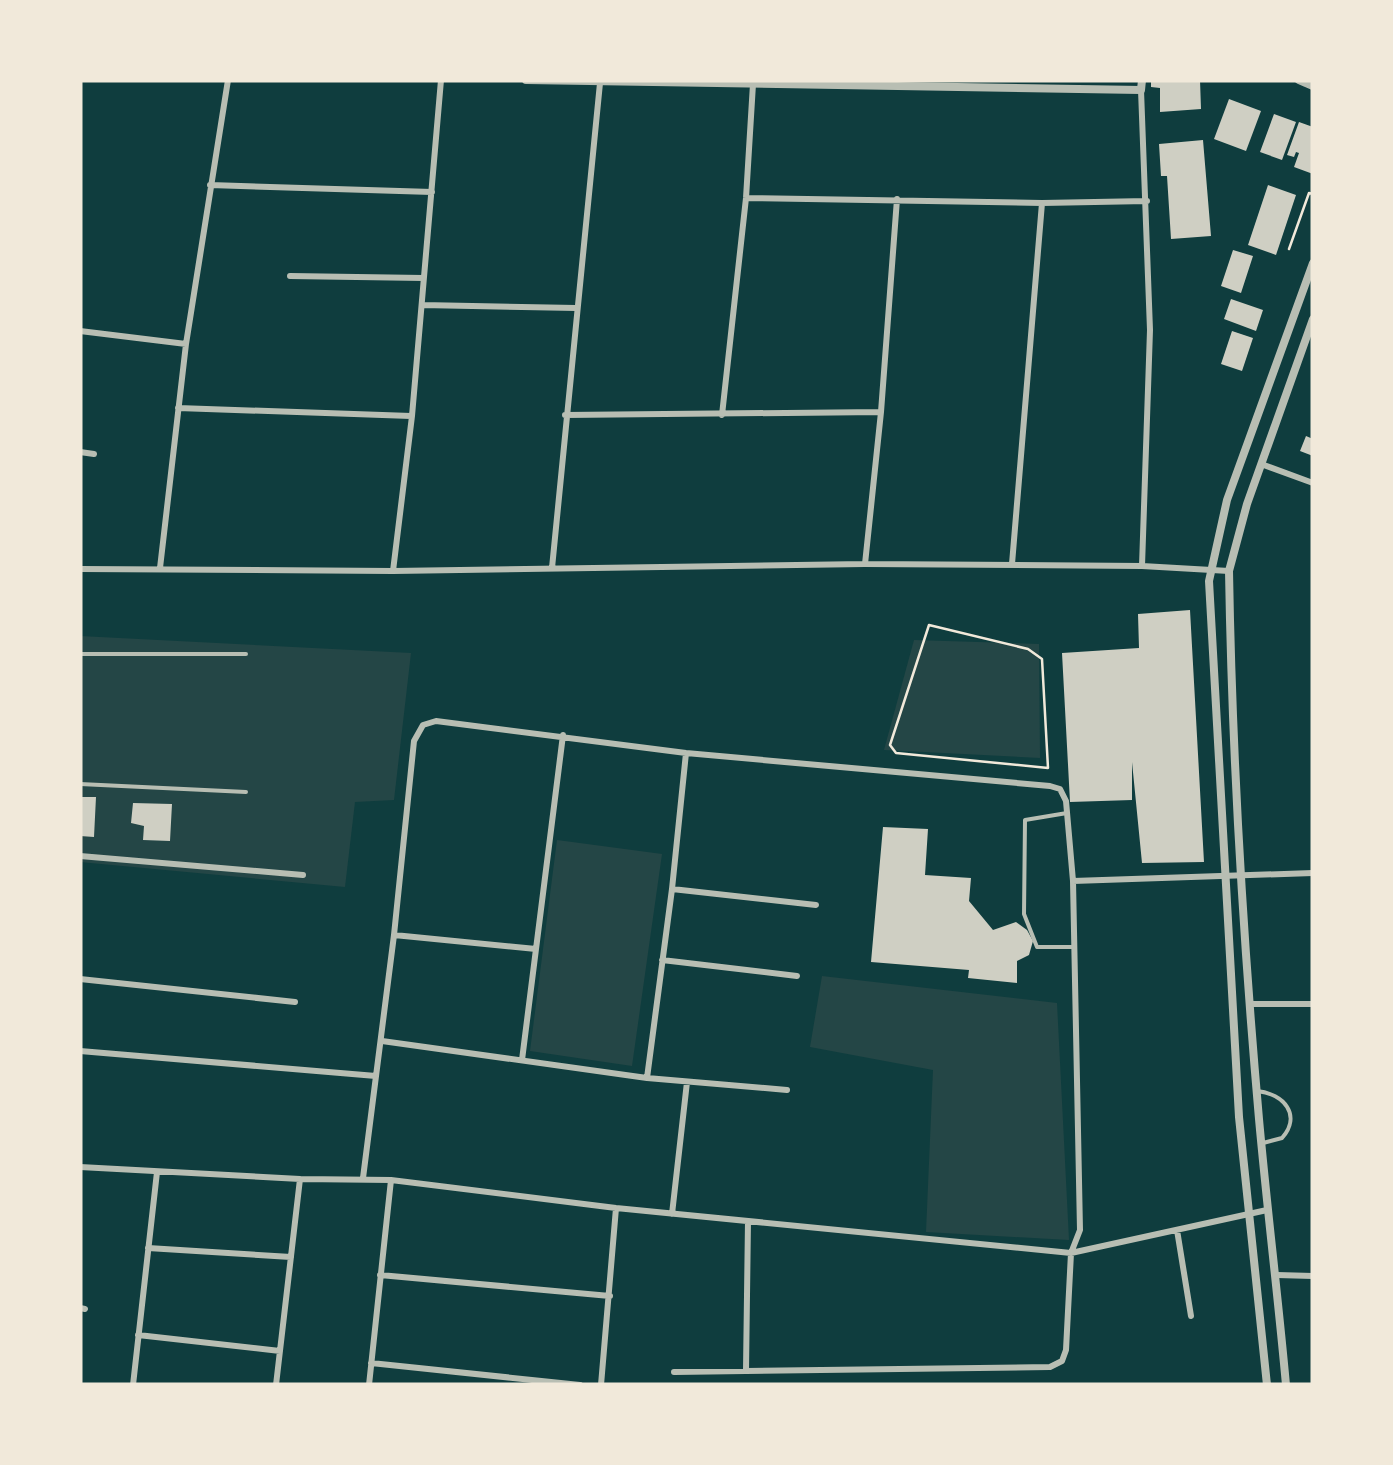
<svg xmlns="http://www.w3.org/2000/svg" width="1393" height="1465" font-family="Ubuntu,sans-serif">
  <rect width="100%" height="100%" fill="#0f3d3e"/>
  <path fill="#244646" d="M80,636L411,653L394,800L355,802L345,887L80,862Z
    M914,640L1039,644L1040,758L884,750Z
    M557,840L662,854L632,1066L530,1051Z
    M822,976L1057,1003L1069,1240L926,1232L933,1070L810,1047Z"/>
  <path fill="#cfcfc3" d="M1151,80H1200L1201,109L1160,112V88L1151,87Z
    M1229,99L1261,111L1246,151L1214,139Z
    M1274,114L1296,122L1282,160L1260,152Z
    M1299,122L1313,127V174L1294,167L1299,153L1296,152L1294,157L1287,155Z
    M1203,140L1211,236L1171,239L1167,176H1161L1159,144Z
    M1268,185L1296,195L1276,255L1248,245Z
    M1233,250L1253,256L1241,293L1221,286Z
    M1231,299L1263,310L1256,331L1224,319Z
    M1232,331L1253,338L1242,371L1221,364Z
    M1306,436L1313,439V456L1300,451Z
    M1190,610L1204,862L1142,863L1132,762V800L1070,802L1062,653L1139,648L1138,614Z
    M80,797H96L94,837L80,836Z
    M133,803L172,804L170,841L143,840L144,826L131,823Z
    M883,827L928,829L925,875L971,878L969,901L993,930L1016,922L1027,930L1033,941L1029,955L1017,961V983L968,978L969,970L871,962Z"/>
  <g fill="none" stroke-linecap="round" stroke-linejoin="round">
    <path stroke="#f1e9da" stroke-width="2.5" d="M1289,249L1309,193L1313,194
      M929,625L1028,649L1042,659L1048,768L896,753L890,745Z"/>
    <path stroke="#b8beb3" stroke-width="4" d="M80,654H246
      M80,784L246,792
      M1067,813L1025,820L1024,914L1037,947H1074
      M1257,1091C1284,1094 1302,1115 1282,1138L1263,1143"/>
    <path stroke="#b8beb3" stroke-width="6" d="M1141,90L1150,330L1142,566L1229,571
      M210,185L432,192
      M746,198L1042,203L1147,201
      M290,276L423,278
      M422,305L576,308
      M80,331L186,344
      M178,408L411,416
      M565,415L881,412
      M722,415L746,198L753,84
      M80,452L94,454
      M1261,464L1313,483
      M865,564L881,412L897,199
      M1012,564L1042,203
      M160,568L186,344L228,80
      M552,568L600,83
      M80,569L393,571L865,564L1142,566
      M393,571L412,416L441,80
      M80,856L303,875
      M1073,881L1313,873
      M672,889L816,905
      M394,935L536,949
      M662,960L797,976
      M80,979L295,1002
      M1250,1004H1313
      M382,1041L647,1078L787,1090
      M80,1051L376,1076
      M522,1060L563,735
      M647,1078L672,889L686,753
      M80,1167L300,1179L391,1180L616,1208L1071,1253L1267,1210
      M363,1178L394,935L414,741L423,725L436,721L686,753L1050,786L1060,789L1066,801L1073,881L1080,1230L1071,1253L1066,1350L1062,1361L1050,1367L674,1372
      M672,1214L687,1082
      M1177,1230L1191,1316
      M148,1248L291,1257
      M380,1275L610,1296
      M1277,1275L1313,1276
      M80,1308L85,1309
      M138,1335L280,1351
      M371,1363L580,1385
      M746,1370L748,1221
      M133,1385L157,1172
      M276,1385L300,1179
      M369,1385L391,1180
      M601,1385L616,1208"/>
    <path stroke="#b8beb3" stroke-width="8" d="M526,80L1141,90L1142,80
      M1299,80L1313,86
      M1267,1385L1239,1117L1209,581L1227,500L1313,263
      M1286,1385C1278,1296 1267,1208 1259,1119C1243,937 1232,753 1229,571L1247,504L1313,319"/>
  </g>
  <rect width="1393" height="1465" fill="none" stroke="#f1e9da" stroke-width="165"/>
</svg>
